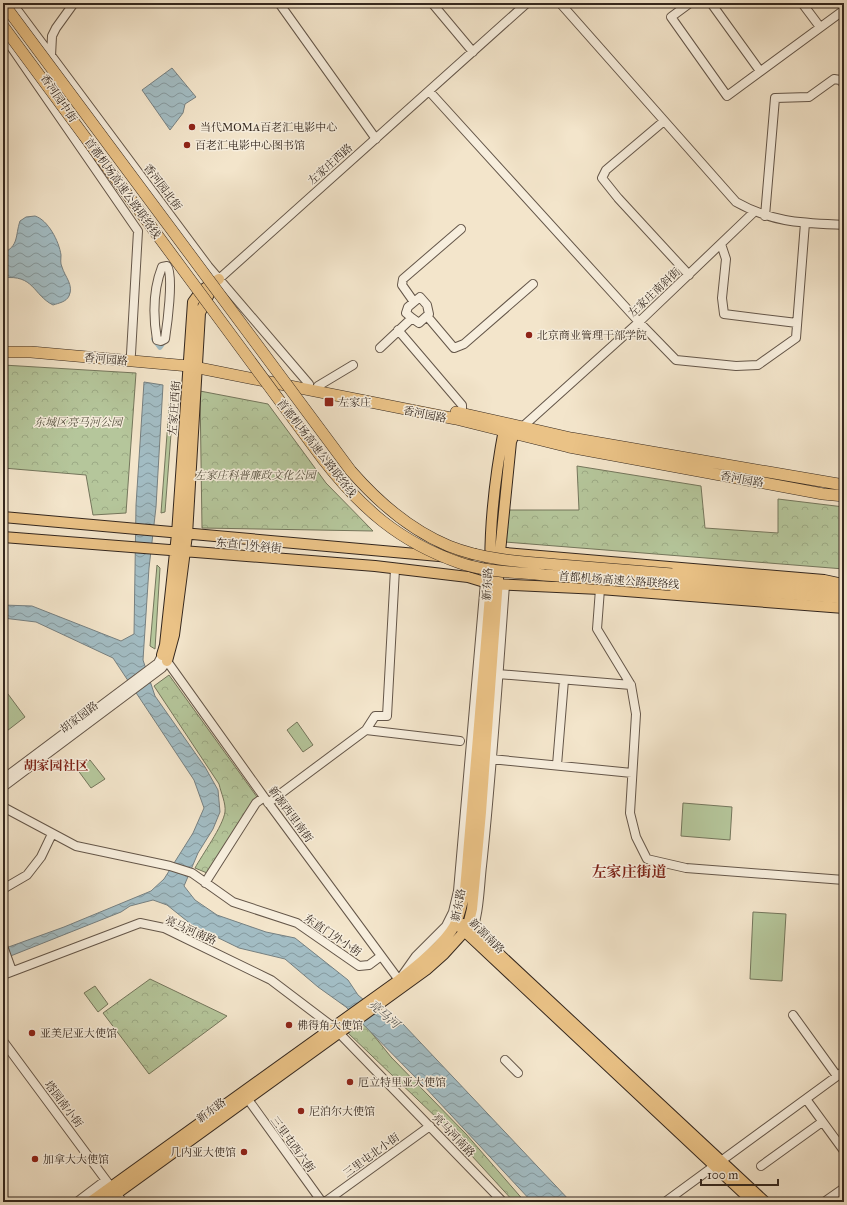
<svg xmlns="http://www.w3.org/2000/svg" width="847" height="1205" font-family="'IM FELL Great Primer','Noto Serif SC',serif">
  <defs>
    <pattern id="forest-crowns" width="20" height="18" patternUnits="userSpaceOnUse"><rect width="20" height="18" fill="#b5c69b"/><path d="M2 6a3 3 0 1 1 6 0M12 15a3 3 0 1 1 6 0" fill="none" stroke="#9caa85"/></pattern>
    <pattern id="water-waves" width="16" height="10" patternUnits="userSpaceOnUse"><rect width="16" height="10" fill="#a2bcc3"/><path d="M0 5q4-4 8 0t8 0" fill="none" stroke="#85999e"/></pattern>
  </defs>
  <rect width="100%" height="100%" fill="#f3e5cb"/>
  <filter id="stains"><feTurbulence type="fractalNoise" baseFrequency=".005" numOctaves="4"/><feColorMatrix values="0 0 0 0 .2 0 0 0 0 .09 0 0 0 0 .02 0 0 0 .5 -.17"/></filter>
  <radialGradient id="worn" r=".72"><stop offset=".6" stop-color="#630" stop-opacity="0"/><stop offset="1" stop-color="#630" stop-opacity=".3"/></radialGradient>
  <path fill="#b5c69b" stroke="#74765c" d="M170,395H174L165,512L161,513Z
    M157,565L160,568L155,649L150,646Z
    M5,690L25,717L3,734V691Z
    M297,722L313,745L303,752L287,730Z
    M90,760L105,779L91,788L77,769Z
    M683,803L732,807L730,840L681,836Z
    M753,912L786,914L782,981L750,979Z
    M95,986L108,1004L98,1012L84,993Z"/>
  <path fill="url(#forest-crowns)" stroke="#74765c" d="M3,365L136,373L126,513L93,515L86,475L3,468Z
    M200,391L268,404L326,483L373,531L202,528Z
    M577,466L701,486L705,528L778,533V499L844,507V569L505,542L509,510H579Z
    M169,675L257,797L207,873L195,868C202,855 223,826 225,812C226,803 221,793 219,784L154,686Z
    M150,979L227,1016L149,1074L103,1013Z
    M362,1021L391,1057L466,1134L525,1202H514L440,1121L348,1033Z"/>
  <path fill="url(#water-waves)" stroke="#768081" d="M172,68L196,97L185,104L183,113L170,130L142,90Z
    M35,216C48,220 59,241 61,255C61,259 60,263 62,267C65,277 74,285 69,296C66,302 59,303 53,305C33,295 34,274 3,278V253C19,246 15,236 20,221L26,217Z
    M144,382L163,385L156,507L149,568L143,660L155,696L205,767L218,790L220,812L213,829L198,853L184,886L195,900L217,915L266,932L295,938L348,980L358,995L382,1015L403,1024L571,1202H532L423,1085L346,1007L318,987L285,959L239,948L192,925L167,905L153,900L130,906L121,912L3,959V949L64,927L151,891L164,879L193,833L204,808L194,780L113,658L36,622L3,618V605L32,606L121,641L134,634L136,505Z"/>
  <path fill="#f3e5cb" d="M3,11L159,221L177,278L145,234L142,220L3,33Z"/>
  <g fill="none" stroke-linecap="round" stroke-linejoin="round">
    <path stroke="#a2bcc3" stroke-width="5.5" d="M154,339L160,347L165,340"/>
    <g stroke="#645649" stroke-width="10">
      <path id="minor" d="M279,3L376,139
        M432,3L473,52
        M560,3L736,202C773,223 803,223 844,225
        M690,3L671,17L727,96L844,10
        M711,3L760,71
        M802,3L820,27
        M3,9L8,6H13L18,11L208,266L309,384
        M3,35L138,231L131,354
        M51,56L52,36L56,28L74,3
        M429,91L639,322L676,360L736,366L758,365L796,338L805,223
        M664,121L606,170L602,178L618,198L689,275
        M765,216L775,98L809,97L834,79L840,80L844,84
        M721,244L726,259L722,298L724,314L797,323
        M167,266C174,275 167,326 165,339L161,341L157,340C153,316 153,290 162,267Z
        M219,279L527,3
        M414,302L402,285L403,279L461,229
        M427,316L454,348L464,344L533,284
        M398,330L462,405V413
        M380,348L412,318L419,323L429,314L427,305L420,297L408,307L406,313L412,318
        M318,386L353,365
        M519,430L639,322L754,212
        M600,589L597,629L631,685L636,714L630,813L636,837L647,859L686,868L844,880
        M164,657L264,797L399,980L416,956L446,926L453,912L458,891L485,582
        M498,674L631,685
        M366,730L460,741
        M491,759L632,773
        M557,765L564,680
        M3,779L158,663L162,655
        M3,787L162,668L167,661
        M268,803L366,730L375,716H387L395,569
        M3,807L76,846L170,866L192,873L233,902L297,923L359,966L369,965L381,956
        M205,883L256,803L264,797
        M3,889L27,875L41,857L52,834
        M470,934C479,923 480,881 482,866C492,773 498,679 505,585
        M3,946L12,971
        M3,975L140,923L164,928L271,980L333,1027
        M793,1015L837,1076
        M339,1033L503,1202
        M3,1041L111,1187
        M505,1060L518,1073
        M247,1098L322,1202
        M806,1099L844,1151
        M761,1166L822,1122
        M116,1194L123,1202
        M77,1202L106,1180
        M325,1202L430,1126
        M665,1202L844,1071
        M824,1202L844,1188"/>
    </g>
    <g stroke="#34271e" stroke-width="12">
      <path id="major" d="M3,517L450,557L474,554
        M3,537L375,566L468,577L491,584L600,589L844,608
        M494,552L824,580L838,583
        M162,655L165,645L177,534L193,302L201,291L219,279
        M167,661L174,635L187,535L200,313L209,294
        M463,924L468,925L765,1202
        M460,927L753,1202
        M90,1202L399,980C416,967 450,940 457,920C461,911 463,900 465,890L491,584C488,532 495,476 505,424
        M105,1202L426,970L444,954L464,932L468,925L472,909L481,812L500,552L511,442L514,434"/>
    </g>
    <g stroke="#34271e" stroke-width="12">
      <path id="highway" d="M3,352H31L189,366L456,419L569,447L823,494L844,496
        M456,412L571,438L844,485
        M672,574L844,587
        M671,585L844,598"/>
    </g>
    <use href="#minor" stroke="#f7eedd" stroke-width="8"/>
    <use href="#major" stroke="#eac286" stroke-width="10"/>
    <use href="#highway" stroke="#eac286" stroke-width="11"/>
    <g stroke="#34271e" stroke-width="12" stroke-linecap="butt">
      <path id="highway-bridge" d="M3,3L351,471C378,502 410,530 449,546C484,560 522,562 560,565C597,568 634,571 672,574
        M3,26L322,458C361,508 399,542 460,563C486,572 516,572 544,575C586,578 629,581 671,585"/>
    </g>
    <use href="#highway-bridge" stroke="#eac286" stroke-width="11"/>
  </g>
  <g fill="#8f2418" stroke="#f7eedd" stroke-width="1.5">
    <circle cx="192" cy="127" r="4"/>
    <circle cx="187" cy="145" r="4"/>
    <circle cx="529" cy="335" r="4"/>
    <rect x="324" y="397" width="10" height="10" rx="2"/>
    <circle cx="289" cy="1025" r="4"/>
    <circle cx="32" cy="1033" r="4"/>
    <circle cx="350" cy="1082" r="4"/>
    <circle cx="301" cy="1111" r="4"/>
    <circle cx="244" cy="1152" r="4"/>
    <circle cx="35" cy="1159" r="4"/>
  </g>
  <g text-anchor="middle" stroke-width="3" stroke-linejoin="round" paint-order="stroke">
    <g font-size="11" fill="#34271e" stroke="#f7eedd">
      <text transform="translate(59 98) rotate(56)" y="4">香河园中街</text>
      <text transform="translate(330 164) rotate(-42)" y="4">左家庄西路</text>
      <text transform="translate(163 187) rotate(53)" y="4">香河园北街</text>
      <text transform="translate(123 188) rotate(54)" y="4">首都机场高速公路联络线</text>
      <text transform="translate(654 292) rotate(-43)" y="4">左家庄南斜街</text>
      <text transform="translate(106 359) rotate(5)" y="4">香河园路</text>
      <text transform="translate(174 408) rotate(-86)" y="4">左家庄西街</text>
      <text transform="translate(425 414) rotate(11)" y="4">香河园路</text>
      <text transform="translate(317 448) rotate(52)" y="4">首都机场高速公路联络线</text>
      <text transform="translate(742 479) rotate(10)" y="4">香河园路</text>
      <text transform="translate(249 545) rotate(5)" y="4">东直门外斜街</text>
      <text transform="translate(619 580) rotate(4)" y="4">首都机场高速公路联络线</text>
      <text transform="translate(487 584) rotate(-87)" y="4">新东路</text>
      <text transform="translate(79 717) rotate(-37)" y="4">胡家园路</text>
      <text transform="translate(291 814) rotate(54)" y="4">新源西里南街</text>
      <text transform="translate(458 905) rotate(-79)" y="4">新东路</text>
      <text transform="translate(191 930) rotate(24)" y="4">亮马河南路</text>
      <text transform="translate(333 935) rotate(34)" y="4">东直门外小街</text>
      <text transform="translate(487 936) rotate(45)" y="4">新源南路</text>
      <text transform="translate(64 1104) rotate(53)" y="4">塔园南小街</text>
      <text transform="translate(211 1110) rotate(-36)" y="4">新东路</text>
      <text transform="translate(454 1135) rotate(46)" y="4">亮马河南路</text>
      <text transform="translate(293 1144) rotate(54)" y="4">三里屯西六街</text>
      <text transform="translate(371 1155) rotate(-36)" y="4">三里屯北小街</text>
    </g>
    <g font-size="11" fill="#34271e" stroke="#f7eedd" text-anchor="start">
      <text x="200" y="131">当代MOMA百老汇电影中心</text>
      <text x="195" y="149">百老汇电影中心图书馆</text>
      <text x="537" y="339">北京商业管理干部学院</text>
      <text x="338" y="406">左家庄</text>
      <text x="297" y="1029">佛得角大使馆</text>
      <text x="40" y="1037">亚美尼亚大使馆</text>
      <text x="358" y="1086">厄立特里亚大使馆</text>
      <text x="309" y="1115">尼泊尔大使馆</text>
      <text x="236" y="1156" text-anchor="end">几内亚大使馆</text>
      <text x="43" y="1163">加拿大大使馆</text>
    </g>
    <g font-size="11" font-style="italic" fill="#544f3d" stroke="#f7eedd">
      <text x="78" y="426">东城区亮马河公园</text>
      <text x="255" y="479">左家庄科普廉政文化公园</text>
    </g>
    <g font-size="12" font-style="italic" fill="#555450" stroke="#f7eedd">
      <text transform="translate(384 1014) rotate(40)" y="4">亮马河</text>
    </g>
    <g font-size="13" font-weight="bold" fill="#7a1f14" stroke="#f7eedd">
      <text x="56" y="770">胡家园社区</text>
    </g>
    <g font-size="15" font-weight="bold" fill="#7a1f14" stroke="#f7eedd">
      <text x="629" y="877">左家庄街道</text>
    </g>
  </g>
  <rect width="847" height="1205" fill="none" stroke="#f3e5cb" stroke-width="16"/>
  <rect x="4" y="4" width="839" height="1197" fill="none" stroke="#34271e" stroke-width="2"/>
  <rect x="8" y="8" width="831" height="1189" fill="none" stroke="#34271e"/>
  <path d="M701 1179v6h77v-6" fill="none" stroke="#34271e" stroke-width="2"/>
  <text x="707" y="1179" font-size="12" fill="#34271e" stroke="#f7eedd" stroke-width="3" paint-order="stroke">100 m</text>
  <rect width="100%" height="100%" filter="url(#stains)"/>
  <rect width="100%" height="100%" fill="url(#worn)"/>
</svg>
